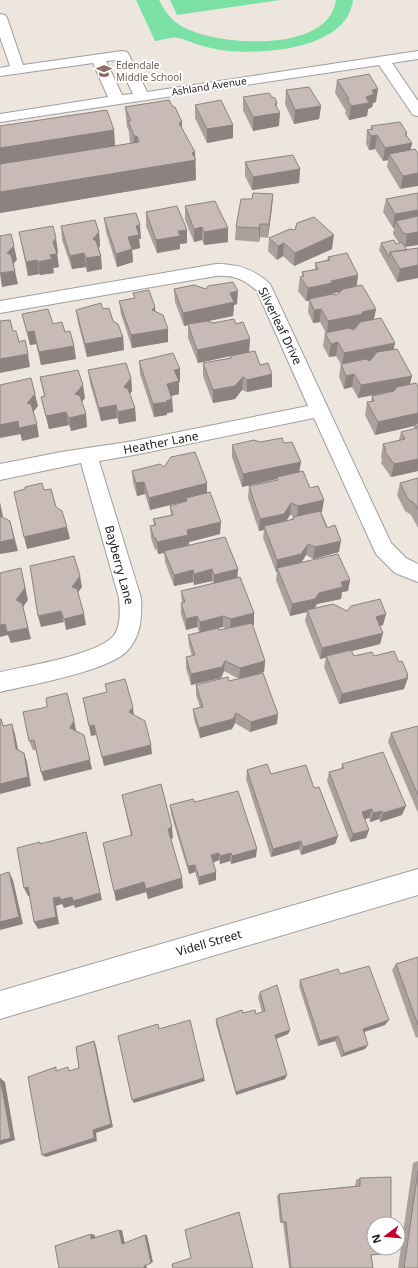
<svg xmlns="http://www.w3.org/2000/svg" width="418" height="1268" font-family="'Noto Sans',sans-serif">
  <rect width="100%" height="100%" fill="#ede6df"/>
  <path fill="#7ae0a3" d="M136,0H159C165,12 172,21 183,27C218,46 329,54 336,0H353C347,49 266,54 229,51C218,50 206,47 196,44C190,42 184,39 179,38C173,36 162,40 155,41Z
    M170,0H280L177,15Z"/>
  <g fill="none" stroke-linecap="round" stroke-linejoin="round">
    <g stroke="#9f9f9f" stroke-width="2">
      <path id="minor" d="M0,14L5,15L7,18L23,65L122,51L127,52L129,55L147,92L418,51V59L392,63L418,101V116L413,115L379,65L0,122V114L108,97L93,63L0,76V68L10,66L0,37ZM117,60L133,94L122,95L106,61Z
        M216,264C237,264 255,269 270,284L391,543L406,558L418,564V582L395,573L376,554L314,418L134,455L99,461L141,598C142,616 141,636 128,650C110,671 29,685 0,692V672C26,666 100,655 115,634C121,624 120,609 119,598L81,463L0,480V464L61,452L134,441L308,406L257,291C244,279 233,275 216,276L0,313V301Z
        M418,869V895L0,1019V991Z"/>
    </g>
    <use href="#minor" fill="#fff" fill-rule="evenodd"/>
  </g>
  <path fill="#aca09d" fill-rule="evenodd" d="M337,80L376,102L373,103L372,107L368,109L367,116L349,120L345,113L346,111L335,93Z
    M286,90L321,106L319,119L294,124L285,104Z
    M243,97H272L277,103L276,107L279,126L253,131L243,110Z
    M195,105L233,125V138L207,143L195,118Z
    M125,107H173L182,122V128L195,159L196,180L0,213V126L114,130L115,146L130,143L129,132L127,127Z
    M371,126L407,136L412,143L400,189L387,167L388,160L383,161L375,149L369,150L366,144L367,130H371Z
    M245,162L300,169L299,183L252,190L245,176Z
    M418,193L405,247L407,250L418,248V278L397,282L379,250L381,243L396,244L399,243L393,234L394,228H393L383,212L386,199Z
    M273,194L272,207L268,238L260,237L259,242L235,240L236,227Z
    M185,206L228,228V242L204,245L202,240L194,242L185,220Z
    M146,212L187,243L180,244V249L157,253L146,226Z
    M104,218L141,239H139L140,248L132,250L133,262L117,267L106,232Z
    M61,226L99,232L100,246L99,248L102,269L87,272L86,267L72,269L62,240Z
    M295,230L332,249L294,266L283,256L277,260L268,251L269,238Z
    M19,232L58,252L57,254L59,267L53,268L54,273L40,275L39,274L28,276Z
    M328,257L358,275L357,286L376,309L374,319L395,343L393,350L410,385L416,383L418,471L391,477L381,463L382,460L381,457L383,444L399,440L401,432L414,429V426L375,435L365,415L367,402L371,401L372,396L394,391L358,398L352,387L344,389L339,377L341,364L336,356L329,357L323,346L325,333H326L320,322L313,323L308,312L309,301H306L298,291L300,277H302V272L315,269V263L327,260ZM341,292L337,295H331V294Z
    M174,289L237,304L234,305L233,316L208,321L213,323L236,324L250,339L249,352L260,365L272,387L247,392L242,390L235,399L213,403L203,376V363L230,358V356L198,363L188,338V325L184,326L175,302Z
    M133,293L155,307V312L168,329V342L132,348L121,314L119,301L134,298Z
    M103,309L123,337L124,350L87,357L78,323L76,310Z
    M22,314L53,324L65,332L74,346L76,359L41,365L36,344L30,345Z
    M139,361L180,382H179V394L171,396L172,399L173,412L167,413V415L154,417L140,374Z
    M88,370L131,378L132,391L130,394L135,408L136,421L119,424L117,418L101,421L90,383Z
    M40,377L85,398L82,402L87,427L71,431L69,425L49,429L44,410L41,397L44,396Z
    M260,442L284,443L301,462L299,472L310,488L322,512H321L339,552L313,559L306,555L302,562L350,580L348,591L342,592L341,599L317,604L315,608L386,614L383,625L380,626L383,633L380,644L352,651L354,656H374L399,662L408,675L404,689L339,704L324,667L326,657L320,659L305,621L307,612L290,616L276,580L277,572H276L263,538L264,530L259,531L248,498L249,486L277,480V479L242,487L232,457V445ZM290,515L293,516L292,519L286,521Z
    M164,467L207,493L220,534L189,542V545L238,569L237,578L254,613V625H252L265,661L264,672L239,679L224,671L221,678L191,685L186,668V657L192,656L189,646L188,635L199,632L197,627L186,630L181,614V603H182L181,591L213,583L212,581L194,585L193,582L174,586L165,562L164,553L158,554L157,549L155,550L151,538L150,526L154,525L153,519L171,515L170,506L186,502V501L150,510L145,494L137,496L133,483L132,471ZM223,627L227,629L219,630L218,628Z
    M418,478V528L411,515L405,511L397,495L400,483Z
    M229,681L277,724L250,732L235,723L232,729L200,738L194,719L193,709L200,707L196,695V685Z
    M418,726V813L388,742L391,733Z
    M76,730V731L92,769L44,781L36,750H33L29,741Z
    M342,764L402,815L380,822L379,819L370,822L369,818L365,819L369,830L366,838L350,842L327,781L329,772L341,769Z
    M247,770L271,774L314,788L338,836L335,844L301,855L299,849L271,857L246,779Z
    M122,795L173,838L171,839L183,888L148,899L146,892L116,901L114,891L131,836Z
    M195,802L256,857L231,864L230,861L220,864L219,860L213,863L216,880L199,885L195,872L189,874L171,814L170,805Z
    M418,957V1037L416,1038L392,970L396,964Z
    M340,974L385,1025L365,1032V1049L341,1057L335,1041L318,1046L299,986L300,980Z
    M260,992L290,1030L288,1034L276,1039L285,1079L236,1095L216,1024V1019L243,1013L256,1014L262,1012L258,997Z
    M418,1161V1268H398L413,1163Z
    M360,1178L373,1268H289L283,1223H280L277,1196L279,1194L355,1186L356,1180Z"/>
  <path fill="#8c827f" d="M378,89L376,102L373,103L372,107L368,109L367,116L349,120L351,106L366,97L372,90Z
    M277,103L276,113H280L279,126L253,131V117Z
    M321,106L319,119L294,124L295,110Z
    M182,122V142L179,123Z
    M233,125V138L207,143V129Z
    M114,130L115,148L0,166V148Z
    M407,133L405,144L412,143L409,157L389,154L388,160L383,161L385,148L405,134Z
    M377,135L375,149L369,150L371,136Z
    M134,136H137L138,156L135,157Z
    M195,152L196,180L0,213V192Z
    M300,169L299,183L252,190L253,177Z
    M418,173V186L400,189L403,176Z
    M273,194L272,207L268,238L269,224Z
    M418,210V223L396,221L394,228H393L395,214Z
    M260,224V237L259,242V228Z
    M140,225L141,239H139L140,248L132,250L133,262L117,267L116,254L136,226Z
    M202,227V240L194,242V229Z
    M228,228V242L204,245V232Z
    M187,230V243L180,244V249L157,253L156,240L178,231Z
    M99,232L100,246L94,253L93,239Z
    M418,232V245L405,247L407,234Z
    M334,235L332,249L294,266L295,253Z
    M56,238L58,252L57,254L59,267L53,268L54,273L40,275L38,262L50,255L53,242Z
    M284,243L283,256L277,260L278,246Z
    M14,246L17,260L10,267L7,253Z
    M84,253L86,267L72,269L70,256Z
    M101,256L102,269L87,272L86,258Z
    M37,260L39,274L28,276L26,262Z
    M418,265V278L397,282L400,269Z
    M15,271L18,284L2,287L0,273Z
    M358,275L356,288L331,294L330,297L309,299V301H306L308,288L331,281Z
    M238,291L237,304L234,305L233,316L184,326L183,313L230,293Z
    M155,307L156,320L152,310Z
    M321,309L320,322L313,323L314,310Z
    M376,309L373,322L361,327L327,334L328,321L362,312Z
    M168,329V342L132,348L131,335Z
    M34,331L36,344L30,345L27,332Z
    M123,337L124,350L87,357L85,344Z
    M250,339L249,352L198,363L197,350Z
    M338,342L336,356L329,357L331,344Z
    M395,343L392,356L342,366L344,353Z
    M74,346L76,359L41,365L39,352Z
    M28,354L30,367L0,373V359Z
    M180,369V382H179V394L167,397V384L174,370Z
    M272,374V387L247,392V380Z
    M354,374L352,387L344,389L346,376Z
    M412,376L409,388L358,398L361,385Z
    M243,377L242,390L235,399L213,403V390Z
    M131,378L132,391L125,400L124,387Z
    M83,385L85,398L77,407L75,394Z
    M35,394L38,406L30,416L27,403Z
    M172,399L173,412L167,413V415L154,417L153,404Z
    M116,405L117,418L101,421L99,408Z
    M135,408L136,421L119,424L118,412Z
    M66,412L69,425L49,429L46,416Z
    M418,413V425L415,424L414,426L375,435L378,422Z
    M86,414L87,427L71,431L69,418Z
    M18,421L21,434L0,438V425Z
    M37,424L39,437L22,441L19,428Z
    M418,459V471L391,477L394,464Z
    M301,462L299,474L277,477V479L242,487L243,474Z
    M144,482L145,494L137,496L136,483Z
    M207,483V496L186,498V501L150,510L149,498Z
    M324,500L322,512L297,518L298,506Z
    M0,502L4,522L0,525Z
    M291,503L290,515L283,526H264V530L259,531L260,519Z
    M10,521L18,551L0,554V542Z
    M221,522L220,534L189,542V547L164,551V553L158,554L157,542L187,530Z
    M67,527L70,539L27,549L24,537Z
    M341,541L339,552L313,559L315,547Z
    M308,544L306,555L299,566L277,568V572H276L277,560Z
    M21,568L28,600L23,607L31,639L11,643L8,635L0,637V625L5,624L16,600Z
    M212,569V581L194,585V574Z
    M238,569L237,580L214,586V575Z
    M193,570V582L174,586V575Z
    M80,576L82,587L74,598L72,587Z
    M350,580L348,591L342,592L341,599L317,604L313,610H307V612L290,616L292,604L319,593L341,582Z
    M61,611L64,622L41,627L38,616Z
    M254,613V625L230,630L231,619Z
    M84,614L86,625L66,630L64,619Z
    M386,614L383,625L373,628L376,617Z
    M197,616V627L186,630V619Z
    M223,616V627L200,633V622Z
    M383,633L380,644L320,659L322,648Z
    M225,661L224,671L221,678L191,685V674Z
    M265,661L264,672L239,679L240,668Z
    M408,675L407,678H408L404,689L339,704L342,694Z
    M133,707L134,717L129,712Z
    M236,713L235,723L232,729L200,738L199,728Z
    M278,714L277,724L250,732L251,722Z
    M74,720L76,730L73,738L70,728Z
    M12,724L15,734L20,759L16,749Z
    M94,725L96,735L91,736L89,726Z
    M84,735L92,769L44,781L41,772Z
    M151,745L152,754L104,766L102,757Z
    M24,753L27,762L31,786L0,794V784Z
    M406,806L402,815L380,822L383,813Z
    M372,809L369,818L359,821L362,812Z
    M382,811L379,819L370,822L373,813Z
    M172,827L173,838L169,839L168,829Z
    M369,830L366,838L350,842L353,834Z
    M86,832L102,900L75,908L74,905L64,908L62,904L56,906L59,924L38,929L34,922Z
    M338,836L335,844L301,855L303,847Z
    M301,841L299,849L271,857L273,849Z
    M257,849L256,857L231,864L232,856Z
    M219,853V860L211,863V855Z
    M231,853L230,861L220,864V856Z
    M195,865V872L189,874L188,866Z
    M9,872L13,880L23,924L0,930V922Z
    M216,872V880L199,885V877Z
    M182,878L183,888L148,899L146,889Z
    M144,882L146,892L116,901L114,891Z
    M28,887L31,895L28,896L24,888Z
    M389,1020L385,1025L360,1033L363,1029Z
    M290,1030L288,1034L273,1040L275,1035Z
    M338,1036L335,1041L318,1046L320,1041Z
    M94,1041L96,1046L113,1127L96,1133L97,1141L46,1157L42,1155L93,1130Z
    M368,1045L365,1049L341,1057L344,1053Z
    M287,1075L285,1079L236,1095V1092Z
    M0,1078L5,1082L15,1140L0,1145Z
    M204,1078L205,1081L134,1103L132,1100Z
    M119,1230H122L125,1244H122Z
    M91,1234L95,1235V1239H91Z
    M145,1235H147L153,1262L146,1265L147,1268H144V1266Z"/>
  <path fill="#c8bab6" stroke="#8c827f" d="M369,74L378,89L372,90L374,94L366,97L369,103L351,106L347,99H349L337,80Z
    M309,87L321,106L295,110L286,90Z
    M269,93L272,97L275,98L277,103L275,104L280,113L253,117L243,97Z
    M169,100L173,107H175L182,122L179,123L195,152L192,153L196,160L0,192V164L139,142L137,136H134L128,121H131L125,107Z
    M221,100L233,125L207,129L195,105Z
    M107,110L114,130L0,148V126Z
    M400,122L407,133L405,134L412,143L385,148L377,135L371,136L367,130L373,129L371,126Z
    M415,149L418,154V173L403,176L389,154Z
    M293,155L300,169L253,177L245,162Z
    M253,193L273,194L269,224H260L259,228L236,227L241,199H252Z
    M418,193V210L395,214L386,199Z
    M215,201L228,228L204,232L202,227L194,229L185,206Z
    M177,206L187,230L178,231L180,236L156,240L146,212Z
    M136,213L140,225L136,226L139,235L128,237L132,249L116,254L104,218Z
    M418,216V232L407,234L403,233L396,221Z
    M314,217L334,235L295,253L284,243L278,246L269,238L290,229L295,230L297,223Z
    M95,220L99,232L93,239L96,241L101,256L86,258L84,253L70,256L61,226Z
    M53,226L56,238L53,242L57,254L50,255L52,259L38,262L37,260L26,262L19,232Z
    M11,234L14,246L7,253L11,255L15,271L0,273V236Z
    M394,240L396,244L402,242L407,250L390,252L389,257L381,243Z
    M418,248V265L400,269L390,252Z
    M347,253L358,275L331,281L332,283L308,288L300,277L304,276L302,272L318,269L315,263L330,260L328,257Z
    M233,282L238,291L230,293L234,302L183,313L174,289L194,285L206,289L208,286Z
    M362,285L376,309L362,312L363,314L328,321L321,309L314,310L309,299L332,294L337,295L343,289Z
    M149,290L155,307L152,310L163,315L168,329L131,335L119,301L135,298L133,293Z
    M101,303L103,309L109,308L113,321L118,324L123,337L85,344L76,310Z
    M48,309L53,324L62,322L65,332L70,331L74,346L39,352L34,331L27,332L22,314Z
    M381,318L395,343L344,353L338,342L331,344L325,333L349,328L354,330L360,322Z
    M234,319L236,324L243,322L250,339L197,350L188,324L207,321L213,323Z
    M10,320L13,331H16L19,342L25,340L28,354L0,359V321Z
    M397,349L412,376L361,385L354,374L346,376L341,364L366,359L370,361L377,352Z
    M255,351L260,365L268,363L272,374L247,380L243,377L235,386L213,390L203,363L231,358L230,356Z
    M173,353L180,369L174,370L179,381L167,384L172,399L166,401L167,402L153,404L139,361Z
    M126,363L131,378L124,387L128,389L135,408L118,412L116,405L99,408L88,370Z
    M78,370L83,385L75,394L80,396L86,414L69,418L66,412L46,416L41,397L45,396L40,377Z
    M31,378L35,394L27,403L31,404L37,424L19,428L18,421L0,425V385Z
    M416,383L418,387V413L378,422L367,402L374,401L372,396L394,391L397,387Z
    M418,423V459L394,464L384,450H386L383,444L405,439L401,432L417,428L415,424Z
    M282,438L284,443L292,442L301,462L243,474L232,445L254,440L260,442Z
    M195,452L207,483L149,498L144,482L136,483L132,471L160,464L164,467L171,457Z
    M303,471L310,488L318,486L324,500L298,506L291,503L284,514L260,519L249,486L278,480L277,477Z
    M418,478V509L414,503L408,499L400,483Z
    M42,483L44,490L51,489L56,507L62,511L67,527L24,537L14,492L25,489V487Z
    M210,492L221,522L187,530L188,535L157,542L156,538H154L150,526L156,525L153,519L173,515L170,506L187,501L186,498Z
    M320,511L327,528L335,525L341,541L315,547L308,544L301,554L277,560L264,526L294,519L293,517Z
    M0,516L10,521L14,539L0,542Z
    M225,537L238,569L214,575L212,569L194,574L193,570L174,575L164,551Z
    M338,554L350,580L341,582L343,587L319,593L315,599L292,604L277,568Z
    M74,556L80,576L72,587L77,589L84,614L64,619L61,611L38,616L30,566Z
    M21,568L25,588L16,600L22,603L28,628L7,632L5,624L0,625V573Z
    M240,577L254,613L231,619L223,616L200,622L197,616L186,619L181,603L185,602L181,591Z
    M380,599L386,614L376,617L383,633L322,648L307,610L333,604L347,611L351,606Z
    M252,623L265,661L240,668L225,661L222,667L191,674L186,657L195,655L188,635L218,628L219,630Z
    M351,650L354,656L372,652L374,656L394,651L399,662L402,661L408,675L406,676L408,678L342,694L326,656Z
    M263,673L278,714L251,722L236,713L233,719L199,728L193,709L203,707L196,685L228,677L229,681Z
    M125,679L133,707L129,712L145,721L151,745L102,757L94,725L89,726L83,698L107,692L105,684Z
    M67,693L74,720L70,728L84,735L90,760L41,772L34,740L29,741L23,712L47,707L46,698Z
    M0,719H1L3,726L12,724L16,749L24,753L28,777L0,784Z
    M418,726V795L391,733Z
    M383,752L406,806L383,813L382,811L373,813L372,809L362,812L369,830L353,834L329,772L344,768L342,764Z
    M267,764L271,774L306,765L314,788L319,787L338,836L303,847L301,841L273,849L247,770Z
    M161,784L172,827L168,829L182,878L146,889L144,882L114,891L103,843L132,835L122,795Z
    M238,791L257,849L232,856L231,853L220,856L219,853L211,855L216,872L199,877L195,865L188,866L170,805L193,799L195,802Z
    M86,832L100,893L73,901L72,897L60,900V897L53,898L56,917L34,922L28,887L24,888L17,848L40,842V844Z
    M9,872L19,917L0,922V875Z
    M418,957V1025L396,964Z
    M369,966L389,1020L363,1029L368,1045L344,1053L338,1036L320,1041L300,980L338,969L340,974Z
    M277,985L290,1030L275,1035L287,1075L236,1092L216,1019L242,1010L243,1013L255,1010L256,1014L265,1011L260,992Z
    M190,1020L204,1078L132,1100L118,1036L158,1024L159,1029Z
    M94,1041L111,1124L93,1130L94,1138L42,1155L28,1077L56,1067V1071L68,1067L69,1071L79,1068L76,1047Z
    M0,1078L11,1138L0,1141Z
    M418,1171V1268H404Z
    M391,1177V1224H374V1248H390V1253L371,1255L373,1268H291L286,1222H282L279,1194L360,1186V1178Z
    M239,1212L253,1268H173L172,1264L191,1258L185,1230Z
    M119,1230L122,1244L145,1235L151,1263L144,1266V1268H59L55,1246L91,1234V1239Z"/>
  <defs>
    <g id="school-bare" transform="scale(1.2)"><path d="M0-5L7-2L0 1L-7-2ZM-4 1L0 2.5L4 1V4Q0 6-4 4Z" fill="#8d6e63" stroke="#fff" stroke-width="2.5" paint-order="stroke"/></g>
  </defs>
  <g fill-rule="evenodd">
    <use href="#school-bare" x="104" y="71"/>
  </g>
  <g text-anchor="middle" stroke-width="4" stroke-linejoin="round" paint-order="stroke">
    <g font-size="10" fill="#785e54" stroke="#fff" text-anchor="start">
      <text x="116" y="69">Edendale<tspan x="116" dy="12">Middle School</tspan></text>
    </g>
    <g font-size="10" fill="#1b1b1b" stroke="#fff">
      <text transform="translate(209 86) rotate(-9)" y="4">Ashland Avenue</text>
    </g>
    <g font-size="12" fill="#1b1b1b" stroke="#fff">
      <text transform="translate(280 326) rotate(64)" y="4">Silverleaf Drive</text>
      <text transform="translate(161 443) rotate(-11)" y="4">Heather Lane</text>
      <text transform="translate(119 565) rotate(75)" y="4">Bayberry Lane</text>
      <text transform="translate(209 943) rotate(-16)" y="4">Videll Street</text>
    </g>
  </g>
  <g transform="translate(386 1236) rotate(254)"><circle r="19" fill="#ffffff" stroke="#a4a4a4"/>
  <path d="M0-3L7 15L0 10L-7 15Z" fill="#c50028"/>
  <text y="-6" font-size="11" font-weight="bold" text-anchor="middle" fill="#1b1b1b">N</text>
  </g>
</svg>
